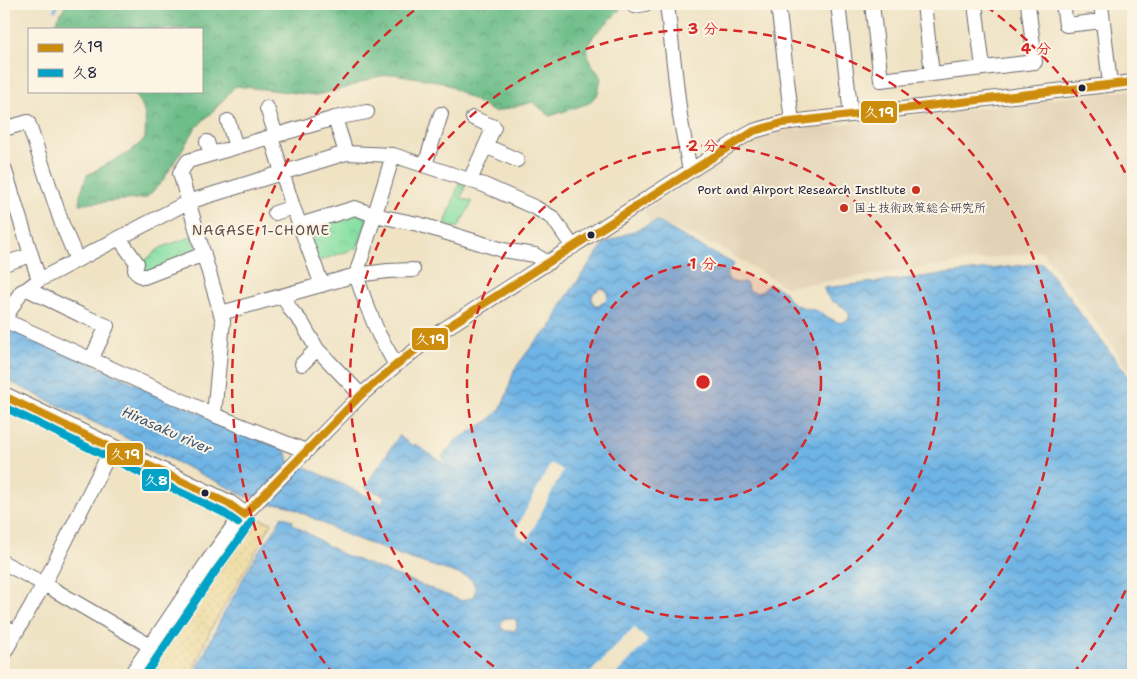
<svg xmlns="http://www.w3.org/2000/svg" width="1137" height="679" font-family="'Shantell Sans','Klee One',sans-serif">
  <defs>
    <pattern id="forest-crowns" width="20" height="18" patternUnits="userSpaceOnUse" patternTransform="scale(1.25)"><rect width="20" height="18" fill="#6ebe8a"/><path d="M2 6a3 3 0 1 1 6 0M12 15a3 3 0 1 1 6 0" fill="none" stroke="#5a9a72"/></pattern>
    <pattern id="sand-dots" width="8" height="8" patternUnits="userSpaceOnUse" patternTransform="scale(1.25)"><rect width="8" height="8" fill="#eeda9e"/><path d="M2 2h.1M6 6h.1" fill="none" stroke="#ccbb89" stroke-width="1.8" stroke-linecap="round"/></pattern>
    <pattern id="park-crowns" width="20" height="18" patternUnits="userSpaceOnUse" patternTransform="scale(1.25)"><rect width="20" height="18" fill="#88e0a4"/><path d="M2 6a3 3 0 1 1 6 0M12 15a3 3 0 1 1 6 0" fill="none" stroke="#75c08e"/></pattern>
    <pattern id="water-waves" width="16" height="10" patternUnits="userSpaceOnUse" patternTransform="scale(1.25)"><rect width="16" height="10" fill="#6eb4e5"/><path d="M0 5q4-4 8 0t8 0" fill="none" stroke="#5a92bb"/></pattern>
  </defs>
  <rect width="100%" height="100%" fill="#fcf5e5"/>
  <filter id="ink" filterUnits="userSpaceOnUse"><feTurbulence type="fractalNoise" baseFrequency=".02" numOctaves="2"/><feDisplacementMap in="SourceGraphic" scale="10" xChannelSelector="R" yChannelSelector="G"/><feConvolveMatrix kernelMatrix="1 2 1 2 8 2 1 2 1" color-interpolation-filters="sRGB"/></filter>
  <filter id="wash" filterUnits="userSpaceOnUse"><feTurbulence type="fractalNoise" baseFrequency=".0096" numOctaves="4" result="noise"/><feDisplacementMap in="SourceGraphic" scale="20" xChannelSelector="R" yChannelSelector="G"/><feGaussianBlur stdDeviation="1.12" result="paint"/><feColorMatrix in="noise" values="0 0 0 0 0 0 0 0 0 0 0 0 0 0 0 0 0 1.4 0 .05"/><feComposite in="paint" operator="in"/></filter>
  <g filter="url(#wash)">
    <rect width="100%" height="100%" fill="#efe3c4"/>
    <path fill="#e2d2b5" d="M1133,90V379L1104,333L1042,251L786,287L720,248L666,225L650,224L645,211L682,186L735,154L768,135L786,131L885,119Z"/>
    <path fill="url(#forest-crowns)" stroke="#487062" d="M66,4H623L618,12L594,35L586,50L593,66L601,77L598,93L589,103L550,116L533,102L494,112L443,82L394,74L375,77L346,88L316,95L235,86L217,107L195,129L161,183L146,198L80,204V195L87,175L130,152L145,139C146,115 147,110 131,91H201V29H52Z"/>
    <path fill="url(#sand-dots)" stroke="#887e6c" d="M260,519L272,523L210,631L191,675H149L198,599Z"/>
    <path fill="url(#park-crowns)" stroke="#558170" d="M459,183L466,184L461,198L472,202L458,228L445,224Z
      M354,213L369,217L357,248L316,262L304,229Z
      M193,236L197,253L144,273L141,264L160,248Z"/>
    <path fill="url(#water-waves)" stroke="#486b90" fill-rule="evenodd" d="M657,221L696,244L734,264L726,274L730,281L738,283L743,282L747,284L748,289C757,295 762,293 769,284L785,292C791,309 806,306 819,312C823,313 826,316 829,318C833,320 837,322 841,323L849,319C852,303 827,307 824,288L1042,263L1066,294H1068L1071,297L1070,300L1133,382V675H194L222,617L255,557L272,534L282,516L293,521L292,524L342,554L462,601L473,597L476,589L472,580L468,577L405,557L344,534L291,507L281,504L269,505L255,496L246,497L234,490L4,379V324L264,442C276,447 288,447 289,462L307,468L382,503L385,496L365,487L399,436L413,446L415,444L445,464L446,461L442,457L455,441L488,421L500,410L507,394L514,370L535,342L551,328L562,304L592,260L605,243ZM602,288L606,290L608,297L599,306H595C589,297 592,292 602,288ZM506,618H513L517,622V627L514,631H506L501,628V623Z"/>
    <path fill="#efe3c4" d="M551,463L563,470L527,541L517,535L518,525Z
      M634,627L648,641L615,675H588Z"/>
    <g fill="none" stroke-linecap="round" stroke-linejoin="round">
      <path stroke="#6eb4e5" stroke-width="3" d="M55,10L58,4"/>
    </g>
  </g>
  <g filter="url(#ink)">
    <g fill="none" stroke-linecap="round" stroke-linejoin="round">
      <g stroke="#6a666b" stroke-width="16">
        <path id="minor" d="M667,4L680,116L690,171
          M778,4L792,122
          M838,4L851,115
          M872,4L881,80L1035,62L1028,4
          M924,4L932,74
          M975,4L983,68
          M1063,4L1066,25L1103,21
          M1101,4L1110,84
          M634,6L645,4
          M267,108L276,135
          M335,118L367,112
          M228,121L236,147
          M4,129L28,122L62,224L77,260
          M271,137L293,207L322,285
          M207,142L211,154
          M486,146L517,160
          M393,155L384,185L356,275L365,301L379,335L396,365
          M425,165L441,114
          M4,168L39,280
          M470,180L494,127L473,118
          M275,213L293,207
          M300,225L355,208L374,215L418,224L503,250L535,255L548,263
          M119,238L137,263L135,270L138,274L144,277L204,254
          M4,264L31,255
          M27,289L81,315L107,326L91,360
          M284,296L290,309L302,323L317,349L361,395
          M221,313L356,275L388,271L413,270
          M302,364L317,349
          M214,415L223,321L180,173L188,161L335,118L346,153
          M306,451L214,415L4,320L21,292L27,289L39,280L188,202L346,153L393,155L484,185L536,208L553,218L573,247
          M244,515L361,395L396,365L435,335L743,137L754,131L782,123L1133,82
          M4,563L44,584L152,647
          M4,626L15,633
          M4,653L44,584L108,456"/>
      </g>
      <g stroke="#6a666b" stroke-width="20">
        <path id="major" d="M4,396L229,504L244,515
          M133,675L209,563L244,515"/>
      </g>
      <use href="#minor" stroke="#fff" stroke-width="14"/>
      <use href="#major" stroke="#fff" stroke-width="18"/>
      <g stroke="#fcf5e5" stroke-width="11">
        <path id="bus-1" d="M4,396L229,504L244,515
          M244,515L361,395L396,365L435,335L754,131L782,123L1133,82"/>
      </g>
      <g stroke="#fcf5e5" stroke-width="11">
        <path id="bus-2" d="M4,407L224,513L238,523
          M145,675L217,569L252,521"/>
      </g>
      <use href="#bus-1" stroke="#cc8c0c" stroke-width="8"/>
      <use href="#bus-2" stroke="#02a2c7" stroke-width="8"/>
    </g>
  </g>
  <circle cx="703" cy="382" r="118" fill="#d62828" fill-opacity=".12"/>
  <g fill="none" stroke="#d62828" stroke-width="2.5" stroke-dasharray="9 6">
    <circle cx="703" cy="382" r="118"/>
    <circle cx="703" cy="382" r="236"/>
    <path d="M506 675A353 353 0 1 1 900 675"/>
    <path d="M1132 577A471 471 0 0 1 1072 675M334 675A471 471 0 0 1 420 6M986 6A471 471 0 0 1 1132 187"/>
  </g>
  <g fill="#22223b" stroke="#fcf5e5" stroke-width="2">
    <circle cx="1082" cy="88" r="4.5"/>
    <circle cx="591" cy="235" r="4.5"/>
    <circle cx="205" cy="493" r="4.5"/>
  </g>
  <g fill="#c8321e" stroke="#fcf5e5" stroke-width="2">
    <circle cx="916" cy="190" r="5"/>
    <circle cx="844" cy="208" r="5"/>
  </g>
  <g text-anchor="middle" stroke-width="4" stroke-linejoin="round" paint-order="stroke">
    <g font-size="12" fill="#22223b" stroke="#fcf5e5" text-anchor="end">
      <text x="906" y="194">Port and Airport Research Institute</text>
      <text x="854" y="212" text-anchor="start">国土技術政策総合研究所</text>
    </g>
    <g font-size="14" letter-spacing="1" fill="#5d4d4a" stroke="#fcf5e5">
      <text x="261" y="235">NAGASE 1-CHOME</text>
    </g>
    <g font-size="14" font-style="italic" fill="#3d5576" stroke="#fcf5e5">
      <text transform="translate(167 430) rotate(24)" y="5">Hirasaku river</text>
    </g>
  </g>
  <circle cx="703" cy="382" r="8" fill="#d62828" stroke="#fcf5e5" stroke-width="2.5"/>
  <g font-size="15" text-anchor="middle" font-weight="bold" fill="#d62828" stroke="#fcf5e5" stroke-width="4" stroke-linejoin="round" paint-order="stroke">
    <text x="703" y="34">3 分</text>
    <text x="1036" y="54">4 分</text>
    <text x="703" y="151">2 分</text>
    <text x="703" y="269">1 分</text>
  </g>
  <g stroke="#fcf5e5" stroke-width="2">
    <rect x="860" y="100" width="38" height="24" rx="5" fill="#cc8c0c"/>
    <rect x="411" y="327" width="38" height="24" rx="5" fill="#cc8c0c"/>
    <rect x="106" y="442" width="38" height="24" rx="5" fill="#cc8c0c"/>
    <rect x="141" y="468" width="29" height="24" rx="5" fill="#02a2c7"/>
  </g>
  <g font-size="14" text-anchor="middle" font-weight="bold" fill="#fff">
    <text x="879" y="117">久19</text>
    <text x="430" y="344">久19</text>
    <text x="125" y="459">久19</text>
    <text x="156" y="485">久8</text>
  </g>
  <rect width="1137" height="679" fill="none" stroke="#fcf5e5" stroke-width="20"/>
  <rect x="28" y="28" width="175" height="65" fill="#fcf5e5" stroke="#a5a1a1"/>
  <rect x="38" y="44" width="25" height="8" fill="#cc8c0c" stroke="#a5a1a1"/>
  <text x="72" y="52" font-size="15" fill="#22223b">久19</text>
  <rect x="38" y="69" width="25" height="8" fill="#02a2c7" stroke="#a5a1a1"/>
  <text x="72" y="78" font-size="15" fill="#22223b">久8</text>
</svg>
